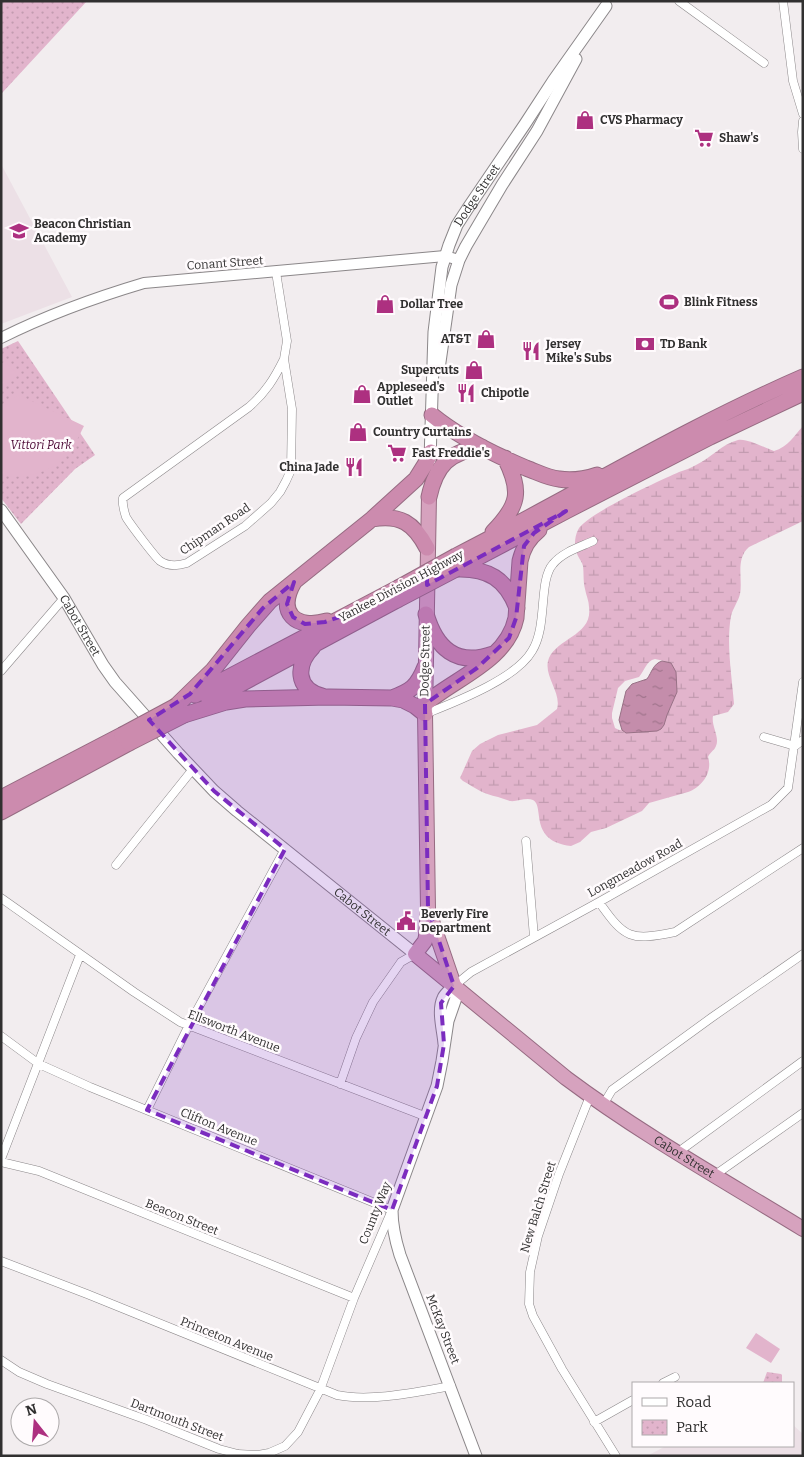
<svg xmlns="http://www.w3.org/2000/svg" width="804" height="1457" font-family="Bitter,serif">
  <defs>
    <pattern id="wetland-marsh" width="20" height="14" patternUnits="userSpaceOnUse" patternTransform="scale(1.25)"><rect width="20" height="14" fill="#e2b4cc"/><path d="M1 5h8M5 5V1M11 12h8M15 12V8" fill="none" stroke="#c29bb0"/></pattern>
    <pattern id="park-dots" width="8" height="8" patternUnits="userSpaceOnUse" patternTransform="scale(1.25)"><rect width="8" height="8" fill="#e2b4cc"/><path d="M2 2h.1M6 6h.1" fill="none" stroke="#c29bb0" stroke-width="1.8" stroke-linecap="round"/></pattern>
    <pattern id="water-ripples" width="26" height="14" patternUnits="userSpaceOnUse" patternTransform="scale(1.25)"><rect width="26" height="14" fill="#c48dab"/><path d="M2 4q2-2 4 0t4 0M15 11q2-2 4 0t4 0" fill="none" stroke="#a0748c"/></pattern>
  </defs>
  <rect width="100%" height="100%" fill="#f2edef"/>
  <path fill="#ece0e6" d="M1,164L72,297L1,324Z
    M793,1425L803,1434V1456H647L666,1446H793Z"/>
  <path fill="url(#wetland-marsh)" fill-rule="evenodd" d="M803,426V521L749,547C735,559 743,579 740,594C738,602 733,608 731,616C726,644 732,676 734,704L728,712L713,716C711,726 720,737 716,746C714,751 710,752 708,757C713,772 702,787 688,792L649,803L642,811L606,828L591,832L580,842L571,846C528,841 545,806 533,800C526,797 517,802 510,801C506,800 502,798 498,797C483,794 477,789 463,781L460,778L472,751L480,744L498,735L537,725L557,709C562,692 542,675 549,658C558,638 593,635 589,607C589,601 586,595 585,589C583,581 584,574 583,566C582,562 580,560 578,556C574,548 574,538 578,530C584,515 661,480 679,472C685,470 691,468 696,465C711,458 722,444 738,440C747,438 765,448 774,451C788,447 794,436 803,426ZM655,659L664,661L669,670L649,729L619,730L615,728L612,718V713L618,688L625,681L639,677C645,670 646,661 655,659Z"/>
  <path fill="url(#park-dots)" d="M1,1H87L2,93H1Z
    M18,341L95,455L75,469L21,524L1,498V349Z
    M767,1372L781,1374L782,1375V1383H763Z"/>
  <path fill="#e2b4cc" d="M5,361L18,375L1,389V364Z
    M19,395L84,426C79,436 74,448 66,456C49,473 24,480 1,475V409L5,401Z
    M756,1333L780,1349L771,1363L746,1348Z"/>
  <path fill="url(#water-ripples)" stroke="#987186" d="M662,661L671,663L676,672L677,692L667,715L664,725L661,729L657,731L626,733L622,730L619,720L626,691L632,684L647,679C652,672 653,664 662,661Z"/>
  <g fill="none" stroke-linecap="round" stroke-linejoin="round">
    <g stroke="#8b8789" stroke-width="9">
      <path id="minor" d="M679,1L764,63
        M783,1L793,81L803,114
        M803,121L802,132L803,149
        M276,272L287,341L284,359
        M284,359L292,409L291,470L286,481L280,492L271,503L245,526L187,563C178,566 169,567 160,561C155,557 130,524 126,517C124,511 122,504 123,498L249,407C266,392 274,379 284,359Z
        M1,671L64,598
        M425,714C455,702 516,679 532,651C548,626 538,581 553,564C563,552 580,547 593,541
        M764,737L795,746
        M795,746L803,740
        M526,841L534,937
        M116,865L193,769
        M1,898L134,992L180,1022L427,1117
        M599,902C625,939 630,941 675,932L803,848
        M454,986L471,972L599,902L771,805L788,788L803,682
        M1,1036L39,1064L90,1087L392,1210L354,1298L320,1390L298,1432L285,1446L269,1453L258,1455L238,1454L219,1449L147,1420L47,1384L19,1372L1,1360
        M340,1084L356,1038L373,1002L401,962L415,954
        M590,1096L559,1174L538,1236L530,1272L529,1304L533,1316L562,1369L616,1456
        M603,1105L612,1090L711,1018L803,954
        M147,1110L189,1025L285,849
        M677,1153L803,1061
        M1,1159L80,955
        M1,1162L39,1171L354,1298
        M715,1175L803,1113
        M1,1261L87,1294L337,1395C371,1402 416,1392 451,1386
        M663,1383L675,1377
        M594,1422L633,1400"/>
    </g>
    <g stroke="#8b8789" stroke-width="12">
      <path id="tertiary" d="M1,338C45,316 97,297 144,283L445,256L459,260"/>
    </g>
    <g stroke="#8b8789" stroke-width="13">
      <g id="secondary">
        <path d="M439,369L451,285L459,260L466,246L502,185L537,131L576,59"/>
        <path id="s1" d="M430,460L434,332L442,267L449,245L457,225L468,208L525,124L553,81L606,6"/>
        <path id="s2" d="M1,510L64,598L103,665L115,682L178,753L214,791L237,811L415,954"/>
        <path d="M444,1044C443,1030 437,1011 443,998C445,993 450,990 454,986L456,998L448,1021L442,1061L437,1086L392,1210C392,1226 395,1239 400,1255L476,1456"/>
      </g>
    </g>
    <g stroke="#966b82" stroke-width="16">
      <g id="trunk">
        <path id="s3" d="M429,497L425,714L428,908L426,936L425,941L415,954L566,1078C641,1134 723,1180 803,1229"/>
        <path d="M431,918L454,985"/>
      </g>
    </g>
    <g stroke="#966b82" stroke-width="17">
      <path id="motorway" d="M432,415C460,438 493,454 526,468C537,472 548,478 559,479C572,481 585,479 597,475
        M429,497C436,465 449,452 482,447
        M372,519C400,514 414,523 427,548
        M493,532C519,505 522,492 505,458
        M456,556C572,497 683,429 803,377
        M456,569L566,511L710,437L803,393
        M457,569C488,568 506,579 517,608
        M294,582C276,613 296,630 327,621
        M426,614C436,648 456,667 493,654
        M313,647C296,664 295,689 322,696
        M195,695L398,588
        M392,698C411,691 417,687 425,667
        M209,701L397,600
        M425,704C455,678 507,661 516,618L520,561C523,548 528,539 539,530
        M176,706L213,670L248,626L270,601L372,519L416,479L426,463L431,452
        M184,715L226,702L245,699L329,697L392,698L403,700L415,706L425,714
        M1,798L122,735
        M1,812L129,743"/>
    </g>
    <use href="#minor" stroke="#fff" stroke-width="8"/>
    <use href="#tertiary" stroke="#fff" stroke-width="10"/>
    <use href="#secondary" stroke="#fff" stroke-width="11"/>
    <use href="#trunk" stroke="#d6a2be" stroke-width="14"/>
    <use href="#motorway" stroke="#cc8bae" stroke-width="15"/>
    <g stroke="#966b82" stroke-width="17" stroke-linecap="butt">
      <path id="motorway-bridge" d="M398,588L456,556
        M397,600L456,569
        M122,735L176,706
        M129,743L184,715"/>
    </g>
    <use href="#motorway-bridge" stroke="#cc8bae" stroke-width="15"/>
  </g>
  <path fill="#7b2cbf" fill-opacity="0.2" stroke="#7b2cbf" stroke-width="4" stroke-dasharray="10 6" stroke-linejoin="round" d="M566,511L534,533L524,546L516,618L509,638L477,668L425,704L428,908L454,986L441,1003L444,1044L437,1086L392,1210L147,1110L285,849L214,791L149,720L190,694L263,608L294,582L287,604L293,617L305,624L325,622L345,615L427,572V585Z"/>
  <defs>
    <g id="shop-bare" transform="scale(1.5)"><path d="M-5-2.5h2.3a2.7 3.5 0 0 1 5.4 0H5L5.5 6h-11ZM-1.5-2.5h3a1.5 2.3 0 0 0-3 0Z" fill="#ad3080" stroke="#fffbfd" stroke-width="2.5" paint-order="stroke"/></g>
    <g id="supermarket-bare" transform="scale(1.5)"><path d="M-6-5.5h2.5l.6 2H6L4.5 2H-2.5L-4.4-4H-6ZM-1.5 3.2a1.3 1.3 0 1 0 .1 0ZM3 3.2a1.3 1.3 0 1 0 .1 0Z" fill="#ad3080" stroke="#fffbfd" stroke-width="2.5" paint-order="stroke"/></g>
    <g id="school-bare" transform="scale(1.5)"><path d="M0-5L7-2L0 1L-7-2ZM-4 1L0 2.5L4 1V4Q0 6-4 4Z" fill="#ad3080" stroke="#fffbfd" stroke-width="2.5" paint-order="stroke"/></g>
    <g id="stadium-bare" transform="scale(1.5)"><path d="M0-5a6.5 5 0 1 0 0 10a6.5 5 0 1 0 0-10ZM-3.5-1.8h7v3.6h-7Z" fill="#ad3080" stroke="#fffbfd" stroke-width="2.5" paint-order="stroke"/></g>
    <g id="bank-bare" transform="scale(1.5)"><path d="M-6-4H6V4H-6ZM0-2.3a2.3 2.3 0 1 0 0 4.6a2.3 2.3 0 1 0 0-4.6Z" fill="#ad3080" stroke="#fffbfd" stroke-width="2.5" paint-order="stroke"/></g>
    <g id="restaurant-bare" transform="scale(1.5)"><path d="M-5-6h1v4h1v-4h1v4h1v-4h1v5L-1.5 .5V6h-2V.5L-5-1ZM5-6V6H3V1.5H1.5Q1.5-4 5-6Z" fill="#ad3080" stroke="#fffbfd" stroke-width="2.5" paint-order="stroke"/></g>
    <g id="civic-bare" transform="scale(1.5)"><path d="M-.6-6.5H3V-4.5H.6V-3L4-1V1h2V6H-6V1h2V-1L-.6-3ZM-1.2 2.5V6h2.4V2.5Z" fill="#ad3080" stroke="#fffbfd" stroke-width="2.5" paint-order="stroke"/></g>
  </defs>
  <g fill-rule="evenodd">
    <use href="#shop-bare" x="585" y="120"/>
    <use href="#supermarket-bare" x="704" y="138"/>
    <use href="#school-bare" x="19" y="231"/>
    <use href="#stadium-bare" x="669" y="302"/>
    <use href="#shop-bare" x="385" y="304"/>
    <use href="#shop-bare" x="486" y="339"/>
    <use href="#bank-bare" x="645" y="344"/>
    <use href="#restaurant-bare" x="531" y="351"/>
    <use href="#shop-bare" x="474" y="370"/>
    <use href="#restaurant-bare" x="466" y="393"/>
    <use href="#shop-bare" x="362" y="394"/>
    <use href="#shop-bare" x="358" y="432"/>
    <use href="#supermarket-bare" x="397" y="453"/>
    <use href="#restaurant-bare" x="354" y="467"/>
    <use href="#civic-bare" x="406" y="921"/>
  </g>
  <g text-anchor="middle" stroke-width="5" stroke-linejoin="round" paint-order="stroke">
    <g font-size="12" font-weight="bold" fill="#313030" stroke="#fffbfd" text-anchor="start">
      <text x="600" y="124">CVS Pharmacy</text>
      <text x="719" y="142">Shaw's</text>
      <text x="34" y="228">Beacon Christian<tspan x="34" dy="14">Academy</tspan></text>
      <text x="684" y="306">Blink Fitness</text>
      <text x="400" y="308">Dollar Tree</text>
      <text x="471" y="343" text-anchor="end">AT&amp;T</text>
      <text x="546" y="348">Jersey<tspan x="546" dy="14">Mike's Subs</tspan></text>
      <text x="660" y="348">TD Bank</text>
      <text x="459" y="374" text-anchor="end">Supercuts</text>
      <text x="377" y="391">Appleseed's<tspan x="377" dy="14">Outlet</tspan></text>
      <text x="481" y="397">Chipotle</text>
      <text x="373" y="436">Country Curtains</text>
      <text x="412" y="457">Fast Freddie's</text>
      <text x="339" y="471" text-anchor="end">China Jade</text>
      <text x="421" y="918">Beverly Fire<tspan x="421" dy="14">Department</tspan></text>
    </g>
    <g font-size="12" fill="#313030" stroke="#fffbfd">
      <text dy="4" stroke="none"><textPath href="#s1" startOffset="274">Dodge Street</textPath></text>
      <text transform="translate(225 263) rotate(-4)" y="4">Conant Street</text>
      <text transform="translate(215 529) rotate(-34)" y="4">Chipman Road</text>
      <text transform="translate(401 586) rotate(-28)" y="4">Yankee Division Highway</text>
      <text dy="4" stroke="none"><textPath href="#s2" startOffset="140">Cabot Street</textPath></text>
      <text transform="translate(425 661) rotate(-89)" y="4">Dodge Street</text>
      <text transform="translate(635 868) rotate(-29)" y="4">Longmeadow Road</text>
      <text dy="4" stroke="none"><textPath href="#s2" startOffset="545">Cabot Street</textPath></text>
      <text transform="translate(234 1031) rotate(21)" y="4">Ellsworth Avenue</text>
      <text transform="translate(219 1127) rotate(22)" y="4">Clifton Avenue</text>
      <text dy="4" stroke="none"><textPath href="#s3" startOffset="798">Cabot Street</textPath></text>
      <text transform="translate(538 1207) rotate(-73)" y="4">New Balch Street</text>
      <text transform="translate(375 1213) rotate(-68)" y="4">County Way</text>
      <text transform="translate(182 1217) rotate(22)" y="4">Beacon Street</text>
      <text transform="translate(443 1329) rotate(69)" y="4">McKay Street</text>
      <text transform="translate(227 1339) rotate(22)" y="4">Princeton Avenue</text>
      <text transform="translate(177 1420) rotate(21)" y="4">Dartmouth Street</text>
    </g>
    <g font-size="12" font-style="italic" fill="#4d0a36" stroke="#fffbfd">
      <text x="41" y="449">Vittori Park</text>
    </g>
  </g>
  <rect width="804" height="1457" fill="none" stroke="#313030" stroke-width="5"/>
  <rect x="632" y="1382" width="162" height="65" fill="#fffbfd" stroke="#adaaab"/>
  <rect x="642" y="1398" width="25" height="8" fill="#ffffff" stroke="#adaaab"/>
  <text x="676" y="1407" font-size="15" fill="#313030">Road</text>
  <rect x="642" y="1420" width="25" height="15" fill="url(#park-dots)" stroke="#adaaab"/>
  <text x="676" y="1432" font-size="15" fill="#313030">Park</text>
  <g transform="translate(35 1422) rotate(343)"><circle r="24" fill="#fffbfd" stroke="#adaaab"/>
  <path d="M0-4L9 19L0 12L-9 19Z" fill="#ad3080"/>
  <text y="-8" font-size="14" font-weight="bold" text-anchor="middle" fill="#313030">N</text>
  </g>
</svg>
